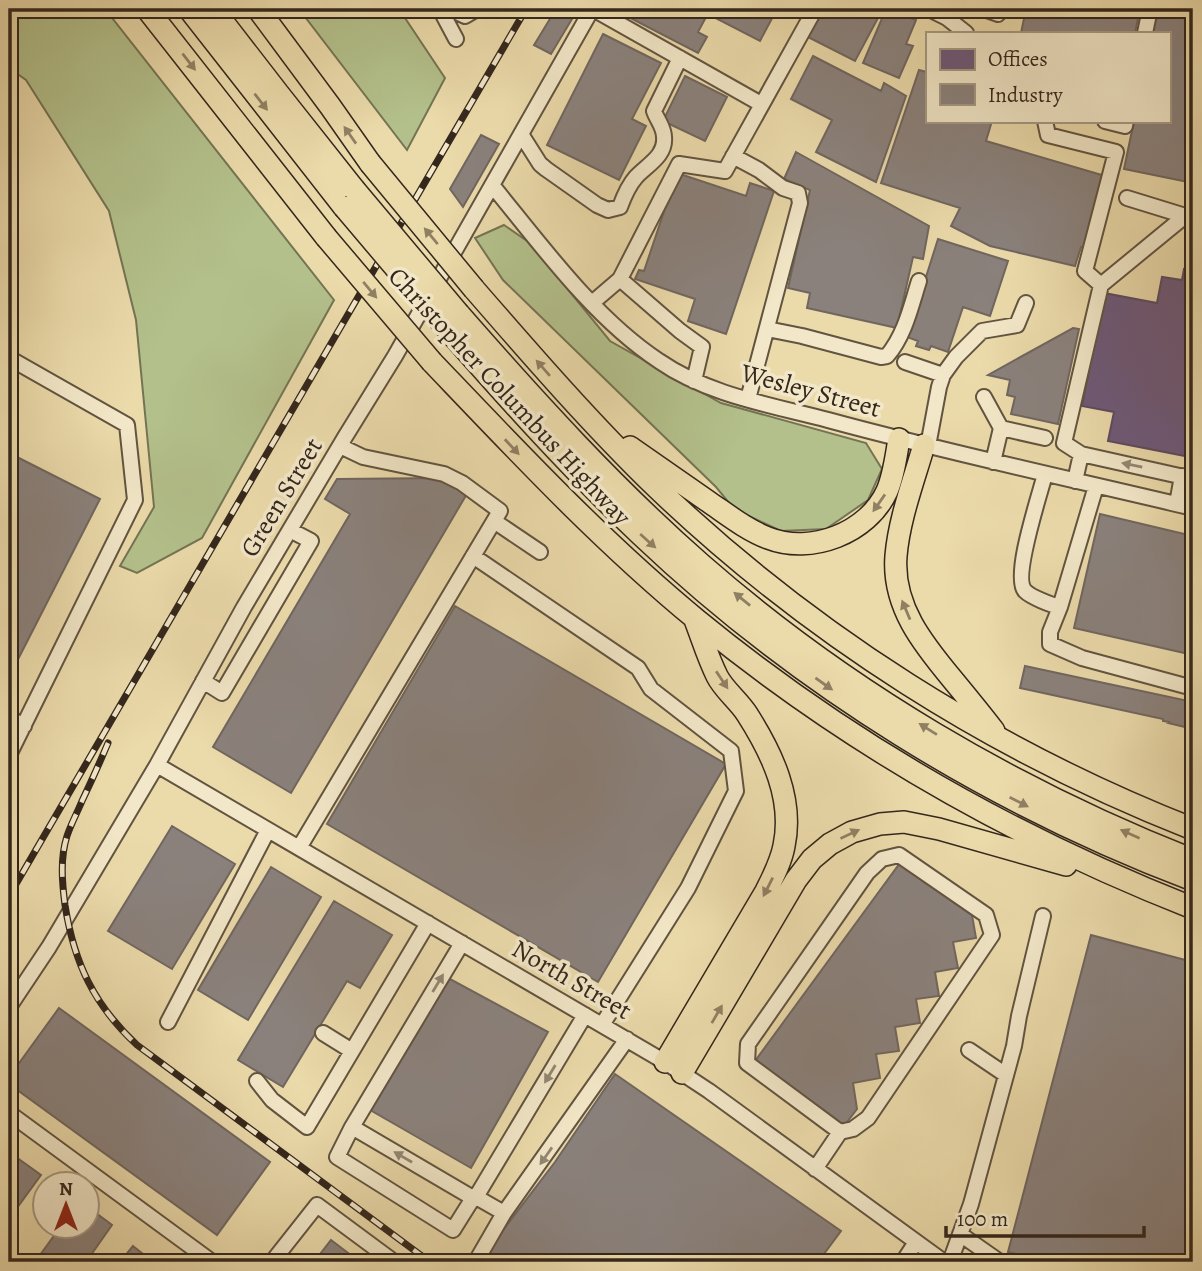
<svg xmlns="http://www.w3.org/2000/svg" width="1202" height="1271" font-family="Alegreya,serif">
  <rect width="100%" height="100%" fill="#ebdaaa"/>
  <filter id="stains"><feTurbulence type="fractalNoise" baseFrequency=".00286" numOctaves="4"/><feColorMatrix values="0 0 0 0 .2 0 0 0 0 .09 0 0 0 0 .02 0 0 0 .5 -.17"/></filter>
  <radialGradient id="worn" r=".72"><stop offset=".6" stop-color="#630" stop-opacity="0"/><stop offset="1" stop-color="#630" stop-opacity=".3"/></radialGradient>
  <path fill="#b3c08b" stroke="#747454" stroke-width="2" d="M9,9H105L334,300L202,538L137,573L120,566L154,507L136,320L109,211L26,80L9,68Z
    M299,9H399L445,78L407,150Z
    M504,225L530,243L610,341L721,403L866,443L882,469L868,500L826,529L781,531L734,509L716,487L503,280L475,238Z"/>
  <path fill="#6d597a" stroke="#5c4a5e" stroke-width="2" d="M1184,269L1193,271V410L1185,456L1108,441L1114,412L1082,406L1104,293L1157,303L1162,277L1182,280Z"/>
  <path fill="#8a817c" stroke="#70665f" stroke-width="2" d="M556,9H578L551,54L534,45Z
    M613,9H684L705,19L698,32L707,37L698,53Z
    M703,9H777L760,41L702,11Z
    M823,9H860L878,18L855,61L808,37Z
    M886,9L916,20L906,44L913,46L899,78L863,63Z
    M1026,9H1140L1135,33H1021Z
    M1156,9H1193V183L1124,169L1134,121H1169V33H1152Z
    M603,34L661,63L632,119L646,126L619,180L547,145Z
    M813,56L881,91L884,83L906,96L876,182L816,152L832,120L791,99Z
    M919,70L927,72V121H992L986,141L1105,176L1084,248L1081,247L1075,266L990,246L951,226L960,208L881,183Z
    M685,76L727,97L705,141L663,121Z
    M481,135L499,144L463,207L450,189Z
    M796,152L929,226L923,259L913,257L897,328L807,308L810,293L788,288L810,190L784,179Z
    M677,173L746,196L750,183L774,191L726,334L688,321L695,299L635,279L639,270L644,271Z
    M938,239L1008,261L990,316L963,307L948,352L931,346L929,350L916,346L918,341L907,337Z
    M1073,328L1079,329L1058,424L1011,414L1015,397L1007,395L1010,380L988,375Z
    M9,453L100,499L11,673L9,671Z
    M444,478L468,492L291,793L213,747L350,514L325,499L337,479Z
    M1100,514L1193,536V655L1074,628Z
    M455,606L726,764L598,982L327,824Z
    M1025,666L1193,702V729L1168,723L1169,722L1163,721V719L1020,688Z
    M172,826L235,864L172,969L108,931Z
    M900,863L972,915L976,938L953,942L958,968L935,972L939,996L916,999L920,1023L895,1027L899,1051L876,1054L880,1078L853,1083L857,1109L844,1126L755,1061Z
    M271,867L321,897L248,1020L198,990Z
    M334,901L392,935L360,988L347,981L283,1087L238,1060Z
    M1091,935L1193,962V1262H1048L1008,1252Z
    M448,978L548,1032L471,1168L370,1110Z
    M59,1008L270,1162L217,1235L9,1084V1077Z
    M615,1074L841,1231L818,1262H492L487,1251L555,1162Z
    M9,1152L41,1175L9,1219Z
    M88,1207L112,1225L86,1262H35L61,1226H88Z
    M331,1240L360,1262H314Z
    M133,1246L153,1262H120Z"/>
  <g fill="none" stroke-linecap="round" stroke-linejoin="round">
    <g stroke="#625440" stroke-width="18">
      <path id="minor" d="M440,9L456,39
        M450,9L465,16L477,9
        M593,9L761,104
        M929,9L947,18L966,33
        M984,9L998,14L1000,9
        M1145,33L1150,9
        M1045,121L1048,135L1116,152L1085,271L1101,285
        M1105,121L1125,126L1126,121
        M521,134L540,164L546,169L597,205L608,210L620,207C624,196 628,186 636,177C647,165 666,156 664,137C664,127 657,120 654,111L680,58
        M733,156L759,170L783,188L798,193L800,203L748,399
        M492,185C541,245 594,318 659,361C708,395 771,405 828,420C949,453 1071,479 1193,508
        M1127,198L1192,218
        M1185,216L1101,285L1064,443L1081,454L1193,479
        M620,279L680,331L702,347L694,381
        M592,303L620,279L679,164L725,171L815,9
        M767,329L802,336L881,357L887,356C905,335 911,306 919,281
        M9,358L127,425L135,500L9,755
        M905,362L943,375
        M984,397L1001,428L993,462
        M1001,428L1045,438
        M928,446L939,387L943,375L956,357L982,331L1017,325L1026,303
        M1045,474C1040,494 1012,577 1025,591C1031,597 1051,605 1060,607
        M1075,481L1081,454
        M1096,486L1060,607L1050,632V644L1082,658L1193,688
        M1177,504L1182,476
        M494,521L540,552
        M473,556L638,668L651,689L731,751L736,791L688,888L602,1025
        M203,681L222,693L311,541L290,530
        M9,718L24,726
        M157,765L665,1062L709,1091L944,1262
        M299,848L500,511L462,483L444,474L363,457L340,446
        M462,943L352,1127L473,1198L476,1197L585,1015
        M9,1007L49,947L157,765L244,607L345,437L395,356L592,9
        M168,1022L268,830
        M323,1033L352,1051
        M969,1050L1006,1075
        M257,1081L272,1100L307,1127L428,923
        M9,1113L212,1262
        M352,1127L337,1157L453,1230L473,1198
        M815,1169L840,1132L853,1129L868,1118L992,935L986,915L899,855L882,859L867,873L748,1044L747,1063L840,1132
        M476,1197L504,1213
        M960,1234L1000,1262
        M272,1262L317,1205L394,1262
        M479,1262L478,1258L504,1213L627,1039
        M903,1262L916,1242
        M950,1262L971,1204L1014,1046L1019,1016L1043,916"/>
    </g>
    <g stroke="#34271c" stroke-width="24">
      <path id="highway" d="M147,9L326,237
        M189,9L344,207
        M213,9L278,93L354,189
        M258,9L330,106L370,163
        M474,289C533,357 592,425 657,488C811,635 994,751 1193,829
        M459,314C536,402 614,488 702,565C846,691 1015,790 1193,860
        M449,331C511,402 573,471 641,535C799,685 990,803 1193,880
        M432,362C517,451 601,541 697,620C847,743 1012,837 1193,908
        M924,445C914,480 899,519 896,556C892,606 923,644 953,680C967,697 981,714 994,731
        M630,447C656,465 683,484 709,502C728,515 747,530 768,538C811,555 868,533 887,491C894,475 896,456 899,439
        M665,1062L766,891C773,877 781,862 784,846C794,799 772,753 747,714C738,700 724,690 717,676C708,658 702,638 695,620
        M682,1073L796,880L812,859L830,844L852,832L880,824L904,822L939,829L1066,865"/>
    </g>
    <use href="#minor" stroke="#f2e7c8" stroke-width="14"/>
    <use href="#highway" stroke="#ebdaaa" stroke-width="21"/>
    <g stroke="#34271c" stroke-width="7">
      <path id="rail" d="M108,743C100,762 91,782 82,801C77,813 71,824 67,836C60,858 62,882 65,905C74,963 94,1005 137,1045L430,1262
        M9,896L526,9"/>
    </g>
    <use href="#rail" stroke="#f2e7c8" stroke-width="4.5" stroke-dasharray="13" stroke-linecap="butt"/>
    <g stroke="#34271c" stroke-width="24" stroke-linecap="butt">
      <path id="highway-bridge" d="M370,163L474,289
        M354,189L459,314
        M344,207L449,331
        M326,237L432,362"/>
    </g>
    <use href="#highway-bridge" stroke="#ebdaaa" stroke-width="21"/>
  </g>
  <defs><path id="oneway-solid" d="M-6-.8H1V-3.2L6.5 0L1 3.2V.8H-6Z" transform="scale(1.75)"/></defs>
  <g fill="#908063">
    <use href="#oneway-solid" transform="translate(189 62) rotate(52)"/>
    <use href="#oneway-solid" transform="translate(261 102) rotate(52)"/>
    <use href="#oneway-solid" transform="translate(350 135) rotate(-125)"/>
    <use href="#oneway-solid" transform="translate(431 236) rotate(-130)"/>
    <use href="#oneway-solid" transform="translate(370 290) rotate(50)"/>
    <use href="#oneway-solid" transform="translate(543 368) rotate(-131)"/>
    <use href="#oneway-solid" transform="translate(512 447) rotate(47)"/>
    <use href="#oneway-solid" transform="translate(879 503) rotate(125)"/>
    <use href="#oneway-solid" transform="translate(648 541) rotate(42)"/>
    <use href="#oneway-solid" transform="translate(742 599) rotate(-141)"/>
    <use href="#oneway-solid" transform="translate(906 610) rotate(-113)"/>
    <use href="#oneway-solid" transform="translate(722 680) rotate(56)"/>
    <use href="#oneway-solid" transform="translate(824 684) rotate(35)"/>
    <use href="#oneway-solid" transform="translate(928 729) rotate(-148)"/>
    <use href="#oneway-solid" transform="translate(1019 802) rotate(27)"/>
    <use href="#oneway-solid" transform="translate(850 834) rotate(-25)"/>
    <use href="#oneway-solid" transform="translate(1130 834) rotate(-156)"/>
    <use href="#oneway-solid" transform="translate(768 887) rotate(117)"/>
    <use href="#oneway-solid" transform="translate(717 1014) rotate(-60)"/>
  </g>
  <g fill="#938772">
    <use href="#oneway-solid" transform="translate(1132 465) rotate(-168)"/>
    <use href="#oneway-solid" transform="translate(438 983) rotate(-59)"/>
    <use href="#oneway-solid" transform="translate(550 1074) rotate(121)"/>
    <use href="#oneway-solid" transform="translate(546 1156) rotate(125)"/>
    <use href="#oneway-solid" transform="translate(403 1157) rotate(-150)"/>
  </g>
  <g text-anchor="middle" stroke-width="7" stroke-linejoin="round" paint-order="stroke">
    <g font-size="26" fill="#34271c" stroke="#f2e7c8">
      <text transform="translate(811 390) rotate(15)" y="9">Wesley Street</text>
      <text transform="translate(510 396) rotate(47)" y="9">Christopher Columbus Highway</text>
      <text transform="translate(281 497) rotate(-59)" y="9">Green Street</text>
      <text transform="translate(572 979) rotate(30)" y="9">North Street</text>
    </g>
  </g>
  <rect width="1202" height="1271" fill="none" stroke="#ebdaaa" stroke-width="35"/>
  <rect x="10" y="10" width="1181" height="1250" fill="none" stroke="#34271c" stroke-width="3.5"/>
  <rect x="18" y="18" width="1167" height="1236" fill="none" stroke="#34271c" stroke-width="2"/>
  <rect x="926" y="32" width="245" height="91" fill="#f2e7c8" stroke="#a69a83" stroke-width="2"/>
  <rect x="940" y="49" width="35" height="21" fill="#6d597a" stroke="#a69a83" stroke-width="2"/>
  <text x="988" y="66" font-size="21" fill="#34271c">Offices</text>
  <rect x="940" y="84" width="35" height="21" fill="#8a817c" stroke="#a69a83" stroke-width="2"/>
  <text x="988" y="102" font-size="21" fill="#34271c">Industry</text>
  <g transform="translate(66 1205)"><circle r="33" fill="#f2e7c8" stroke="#a69a83" stroke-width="2"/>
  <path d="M0-5L12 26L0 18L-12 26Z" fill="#8f2418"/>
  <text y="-10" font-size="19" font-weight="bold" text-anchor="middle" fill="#34271c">N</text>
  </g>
  <path d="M946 1226v10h198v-10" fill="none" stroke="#34271c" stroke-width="3.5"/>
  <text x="957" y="1226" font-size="21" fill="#34271c" stroke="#f2e7c8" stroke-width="5" paint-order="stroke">100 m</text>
  <rect width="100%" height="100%" filter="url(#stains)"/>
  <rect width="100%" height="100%" fill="url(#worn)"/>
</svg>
